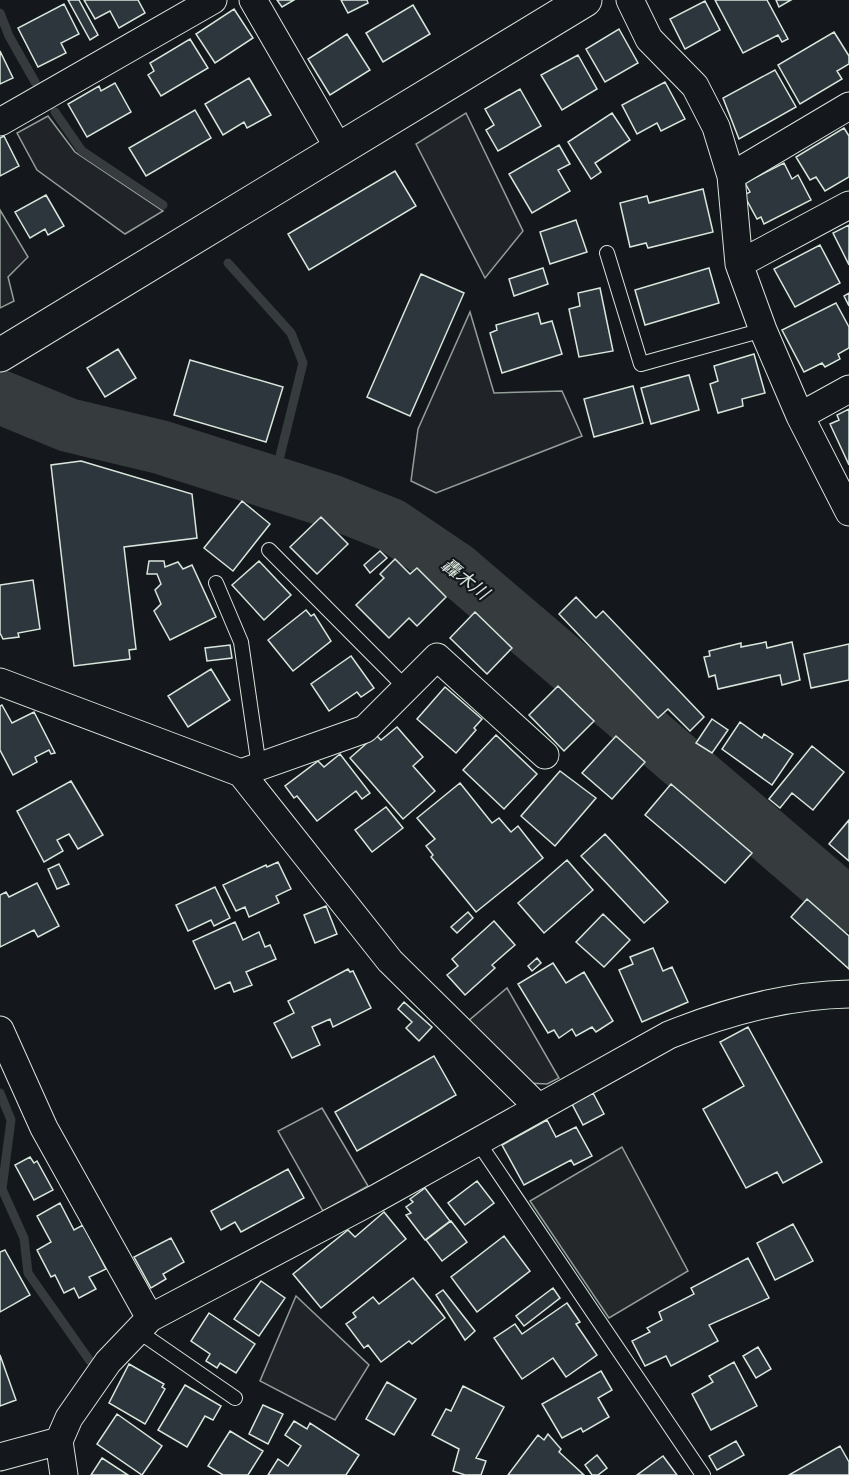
<svg xmlns="http://www.w3.org/2000/svg" width="849" height="1475" font-family="'Fira Sans Condensed','Noto Sans JP',sans-serif">
  <rect width="100%" height="100%" fill="#14181c"/>
  <path fill="#202428" stroke="#939e99" stroke-width="1.5" d="M466,113L523,231L485,278L416,144Z
    M48,116L75,152L163,211L125,234L37,170L17,133Z
    M0,210L28,257L8,277L14,301L0,308Z
    M470,312L494,393L562,391L582,436L436,493L411,481L418,429Z
    M507,988L559,1078L547,1084L527,1083L467,1022Z
    M322,1108L368,1186L323,1211L278,1131Z
    M296,1296L369,1365L335,1420L260,1381Z"/>
  <path fill="#24282b" stroke="#939e99" stroke-width="1.5" d="M622,1147L688,1271L609,1318L530,1201Z"/>
  <g fill="none" stroke-linecap="round" stroke-linejoin="round">
    <path stroke="#363b3e" stroke-width="9" d="M0,13L9,36L35,82
      M55,112L82,151L163,205
      M228,263L291,333L303,363L279,460
      M0,1093L11,1120L2,1189L24,1238L28,1273L90,1361"/>
    <path stroke="#363b3e" stroke-width="54" d="M0,397L68,425L160,447L333,502L391,525L456,569L849,905"/>
  </g>
  <path fill="#2c363c" stroke="#d8e6dc" stroke-width="1.5" d="M68,0H79L98,35L90,40Z
    M84,0H138L145,13L119,28L110,11L95,19Z
    M277,0H294L282,7Z
    M341,0H367L368,3L348,13Z
    M715,0H767L788,39L782,42L778,35L743,53Z
    M776,0H791L779,7Z
    M705,1L720,30L685,49L670,19Z
    M64,4L79,34L61,43L66,53L38,67L18,28Z
    M413,5L430,34L383,62L366,33Z
    M234,9L253,38L215,63L196,34Z
    M619,29L638,63L605,82L586,49Z
    M834,32L849,56V64L837,71L842,79L800,104L778,65Z
    M347,34L370,70L330,95L308,59Z
    M190,39L208,68L161,96L148,75L154,71L150,63Z
    M0,51L13,78L0,84Z
    M578,55L597,89L562,110L541,75Z
    M775,70L796,107L739,139L723,98Z
    M249,78L271,115L247,128L244,122L223,135L205,104Z
    M665,82L685,119L661,131L657,123L637,134L622,105Z
    M115,83L131,112L87,137L68,104L99,86L101,91Z
    M520,89L541,126L498,151L486,130L494,125L485,109Z
    M195,110L211,138L146,176L129,148Z
    M612,113L630,140L595,163L601,172L591,179L568,142Z
    M844,128L849,136V177L825,191L816,177L810,180L796,157Z
    M4,136L19,166L0,176V138Z
    M559,145L570,164L558,170L570,191L532,213L509,174Z
    M784,163L792,179L798,175L811,200L764,224L761,217L757,219L744,195L750,192L745,183Z
    M395,171L416,206L309,270L288,234Z
    M703,189L713,232L648,248L646,243L630,247L620,203L647,196L649,203Z
    M46,195L64,226L48,235L45,229L30,238L15,212Z
    M576,220L587,252L550,264L540,232Z
    M849,225V265L833,233Z
    M820,245L840,283L795,307L774,269Z
    M543,268L548,284L514,296L509,279Z
    M709,268L719,303L645,325L635,290Z
    M421,274L464,293L410,416L367,397Z
    M600,288L613,351L579,357L569,309L580,306L578,293Z
    M849,293V306L844,296Z
    M836,303L849,327V348L838,354L840,359L825,367L822,363L804,372L782,330Z
    M538,313L541,324L552,321L562,354L502,373L490,333L497,330L496,325Z
    M118,349L136,378L105,397L87,368Z
    M754,354L765,393L742,399L743,406L718,413L710,384L718,381L714,366Z
    M190,360L283,387L266,442L174,415Z
    M689,375L699,410L651,424L641,388Z
    M633,386L643,423L594,437L584,399Z
    M849,409V465L830,424L839,420L837,415Z
    M81,461L192,494L197,538L124,547L136,649L129,650L130,659L74,666L51,465Z
    M242,501L270,524L233,571L204,548Z
    M321,517L348,544L317,574L290,547Z
    M380,551L387,558L370,573L364,565Z
    M395,559L410,574L417,568L446,597L417,626L409,618L389,638L356,605L384,578L380,574Z
    M149,561H164L165,567L178,562L183,569L192,565L216,617L170,640L154,611L161,604L155,590L161,584L157,574H147Z
    M259,561L291,595L264,620L232,585Z
    M33,580L40,629L18,633L19,637L3,639L0,633V585Z
    M576,597L596,618L603,611L704,717L690,731L668,709L658,718L559,614Z
    M306,610L311,616L314,614L331,641L293,671L268,640Z
    M475,612L512,648L487,674L450,638Z
    M766,642L767,648L792,642L800,680L782,685L780,675L718,689L715,675L709,677L704,657L710,656L709,651L741,643V647Z
    M849,644V680L811,688L804,654Z
    M230,645L232,658L207,661L205,648Z
    M351,656L374,688L361,697L357,692L329,711L311,684Z
    M211,669L230,700L188,727L168,696Z
    M558,686L594,721L564,751L529,715Z
    M445,687L482,719L474,728L476,730L456,753L417,719Z
    M2,705L12,723L34,712L55,753L51,754L49,750L35,757L37,762L13,775L0,750V706Z
    M712,719L728,730L712,753L696,743Z
    M740,722L762,738L764,734L793,754L772,785L722,749Z
    M397,727L423,757L413,766L435,791L403,819L350,758L376,735L381,740Z
    M496,735L537,774L504,809L463,770Z
    M616,736L645,762L612,799L582,773Z
    M812,746L844,772L813,810L792,793L780,808L769,799Z
    M340,754L370,793L362,799L356,791L317,821L297,796L294,798L285,786L318,761L324,767Z
    M560,771L596,798L555,846L521,816Z
    M71,781L103,835L78,849L69,834L57,840L63,851L44,862L17,811Z
    M460,783L492,823L499,818L511,832L518,826L543,858L476,912L431,857L433,855L426,846L435,839L417,818Z
    M671,784L752,853L725,883L645,815Z
    M386,807L403,828L372,852L355,830Z
    M849,820V861L829,844Z
    M605,834L668,902L644,923L581,856Z
    M567,860L593,890L544,933L518,903Z
    M278,862L291,889L276,896L279,903L249,917L245,907L236,911L223,885L266,865L267,867Z
    M59,864L69,884L57,889L48,869Z
    M37,883L59,926L38,937L34,930L0,947V895L6,892L9,897Z
    M215,887L230,918L214,926L211,920L188,931L176,905Z
    M807,899L849,936V969L791,917Z
    M326,906L337,934L315,943L304,915Z
    M468,912L473,918L457,933L451,927Z
    M603,914L630,940L604,967L576,942Z
    M494,921L515,945L492,965L495,968L465,995L447,975L458,966L452,959Z
    M235,922L243,940L259,932L265,947L270,945L276,959L246,972L252,985L234,992L230,982L215,989L193,941Z
    M653,948L663,971L672,967L688,1002L642,1022L619,970L633,964L630,957Z
    M537,958L541,963L532,971L528,966Z
    M553,963L566,983L584,972L613,1021L596,1032L592,1027L576,1036L572,1029L559,1038L554,1030L548,1033L518,984Z
    M348,969L350,972L353,971L371,1008L333,1027L330,1019L312,1027L320,1045L292,1058L274,1023L294,1013L288,1001Z
    M404,1002L432,1027L419,1041L406,1028L412,1022L398,1009Z
    M748,1027L822,1162L783,1183L777,1172L746,1188L703,1109L744,1086L720,1042Z
    M434,1056L456,1095L357,1151L335,1112Z
    M593,1093L604,1114L583,1125L572,1104Z
    M547,1120L556,1137L576,1127L592,1156L574,1165L571,1160L524,1185L502,1145Z
    M30,1157L34,1163L37,1161L53,1190L34,1200L15,1165Z
    M288,1169L304,1198L241,1232L235,1222L221,1230L211,1211Z
    M477,1181L494,1203L465,1225L448,1203Z
    M425,1188L450,1221L425,1240L406,1215L411,1213L406,1207L413,1202L410,1199Z
    M60,1203L74,1230L83,1225L106,1269L89,1277L96,1289L79,1298L74,1288L64,1293L55,1275L51,1277L37,1250L51,1242L37,1216Z
    M384,1212L406,1239L321,1308L293,1274L348,1230L355,1237Z
    M451,1221L467,1242L442,1261L426,1240Z
    M793,1224L813,1261L775,1280L757,1243Z
    M504,1236L530,1271L477,1312L451,1277Z
    M171,1238L184,1262L163,1274L166,1279L151,1288L134,1257Z
    M5,1250L30,1295L0,1312V1252Z
    M748,1258L769,1298L709,1325L718,1341L671,1366L666,1356L645,1366L632,1341L650,1332L647,1328L662,1320L659,1312L694,1294L691,1288Z
    M413,1278L445,1318L412,1344L409,1341L381,1362L368,1345L364,1348L346,1324L356,1317L353,1313L373,1297L379,1304Z
    M261,1281L285,1298L259,1336L234,1319Z
    M553,1288L560,1298L524,1326L516,1316Z
    M443,1290L475,1331L465,1340L436,1295Z
    M567,1303L580,1322L576,1324L597,1355L566,1377L553,1358L522,1379L494,1338L515,1324L522,1334Z
    M209,1313L255,1344L236,1373L220,1363L217,1368L206,1361L210,1354L191,1341Z
    M758,1347L771,1369L756,1378L743,1356Z
    M0,1355L16,1400L0,1406Z
    M734,1362L757,1406L711,1430L692,1394L713,1382L709,1376Z
    M129,1364L164,1384L162,1387L165,1389L145,1424L109,1403Z
    M601,1371L612,1390L598,1398L609,1417L583,1432L581,1428L562,1438L542,1404Z
    M387,1382L416,1399L394,1435L366,1419Z
    M185,1385L221,1406L213,1420L205,1416L187,1447L158,1430Z
    M463,1386L504,1407L476,1458L486,1461L481,1475H465L453,1471L459,1449L432,1435L446,1409L451,1411Z
    M263,1405L283,1414L268,1444L249,1434Z
    M117,1414L162,1446L142,1475L97,1444Z
    M294,1421L307,1429L310,1423L359,1455L346,1475H268L278,1459L288,1466L301,1446L285,1435Z
    M230,1431L263,1451L248,1475H223L208,1466Z
    M548,1434L561,1449L559,1452L584,1475H508L538,1435L544,1440Z
    M736,1441L744,1455L717,1470L709,1456Z
    M840,1446L849,1462V1475H789Z
    M597,1455L607,1468L598,1475H592L585,1465Z
    M663,1456L677,1475H637Z
    M102,1458L128,1475H91Z"/>
  <g fill="none" stroke-linecap="round" stroke-linejoin="round">
    <g stroke="#d8e6dc" stroke-width="16">
      <path id="lane" d="M607,253L641,364L763,330
        M269,550L406,688
        M216,583L241,642L259,767
        M478,1142L703,1475
        M138,1331L235,1398"/>
    </g>
    <g stroke="#d8e6dc" stroke-width="29">
      <path id="street" d="M253,0L339,149
        M630,0L649,39L695,86L716,127L731,176L739,264L763,330L800,416L849,512
        M0,122L213,0
        M731,176L849,106
        M739,264L849,205
        M800,416L849,389
        M0,682L241,773L390,961L538,1107
        M241,773L365,729L437,657L545,755
        M0,1030L44,1128L150,1318
        M0,1457L59,1441
        M64,1475L59,1441L69,1418L108,1362L150,1318L375,1199L669,1035C726,1012 787,995 849,994"/>
    </g>
    <g stroke="#d8e6dc" stroke-width="35">
      <path id="secondary" d="M0,355L585,0"/>
    </g>
    <use href="#lane" stroke="#14181c" stroke-width="14"/>
    <use href="#street" stroke="#14181c" stroke-width="27"/>
    <use href="#secondary" stroke="#14181c" stroke-width="33"/>
  </g>
  <g text-anchor="middle" stroke-width="4.5" stroke-linejoin="round" paint-order="stroke">
    <g font-size="18" font-style="italic" fill="#d8e6dc" stroke="#14181c">
      <text transform="translate(465 579) rotate(38)" y="6">轟木川</text>
    </g>
  </g>
</svg>
